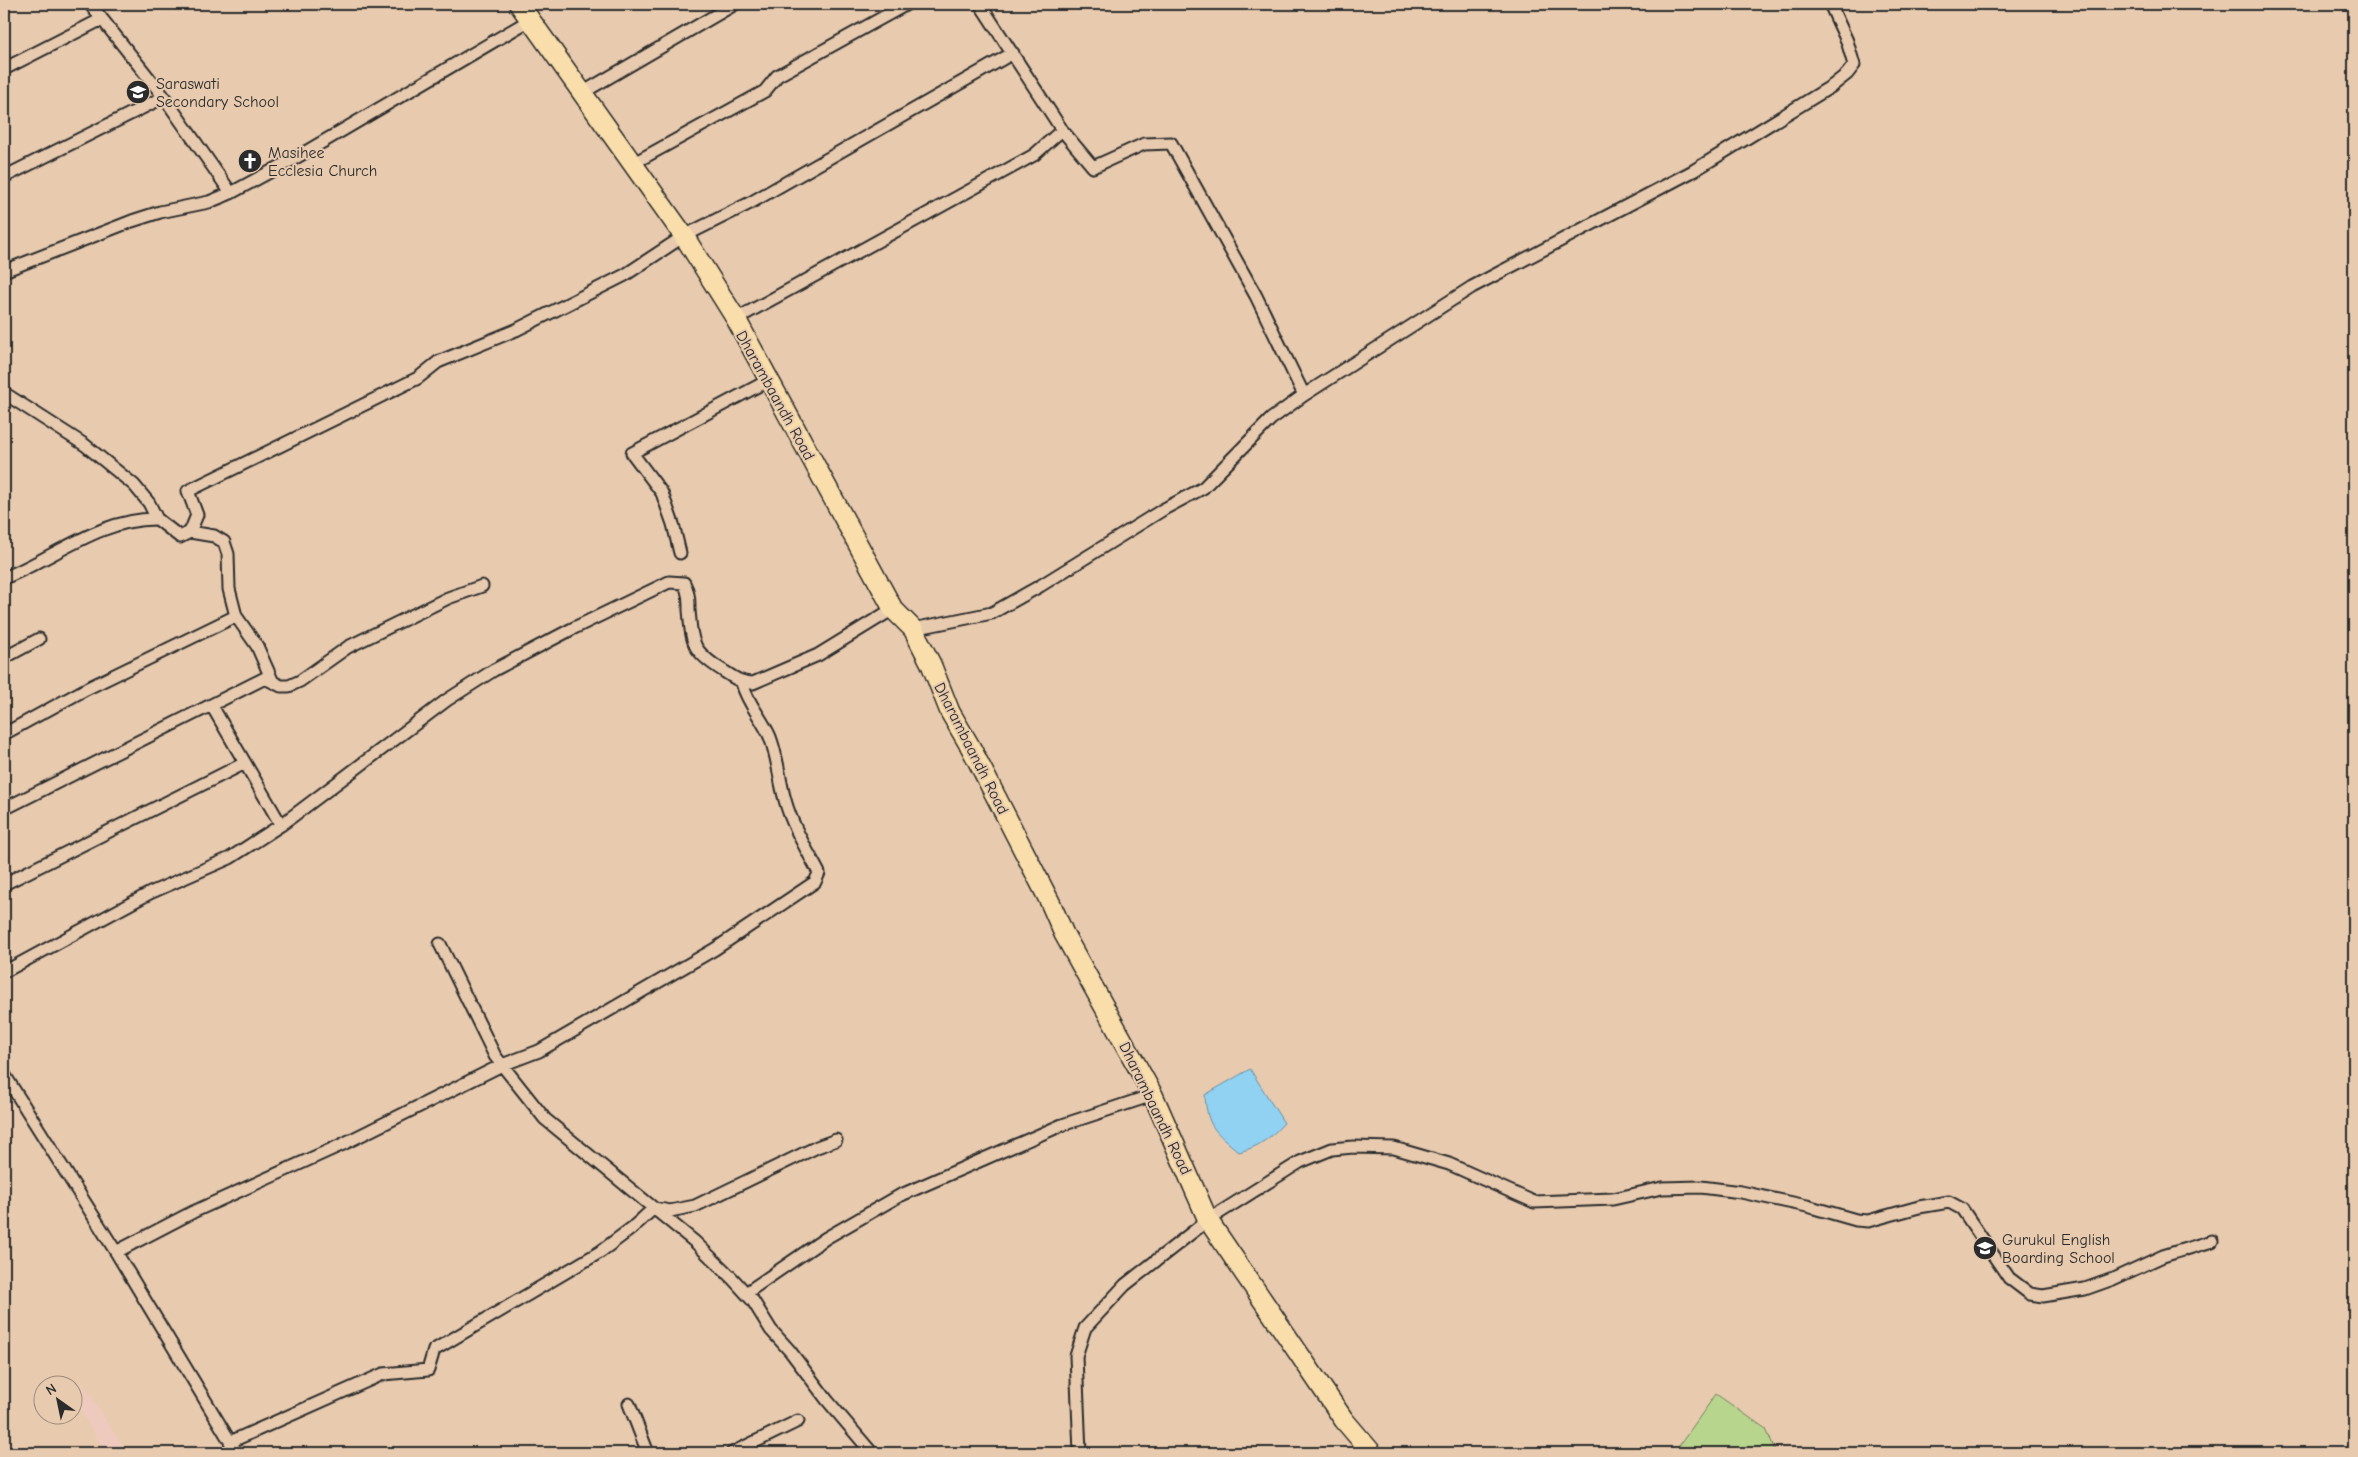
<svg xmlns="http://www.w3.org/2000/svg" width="2358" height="1457" font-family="'Comic Neue',sans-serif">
  <rect width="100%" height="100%" fill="#e8cbaf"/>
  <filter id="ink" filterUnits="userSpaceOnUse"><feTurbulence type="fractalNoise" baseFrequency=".02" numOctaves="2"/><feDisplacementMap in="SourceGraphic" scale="10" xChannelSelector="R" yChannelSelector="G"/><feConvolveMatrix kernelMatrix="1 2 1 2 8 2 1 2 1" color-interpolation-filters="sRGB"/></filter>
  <g filter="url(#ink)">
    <path fill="#eec9bd" d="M82,1383L127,1453H106L75,1402L73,1403V1389Z"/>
    <path fill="#b8d58d" stroke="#72805c" d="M1716,1394L1766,1429L1776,1453H1674Z"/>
    <path fill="#91d1f2" stroke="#688fa2" d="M1250,1069L1284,1123C1270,1138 1259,1147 1239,1152C1215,1131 1207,1128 1205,1095Z"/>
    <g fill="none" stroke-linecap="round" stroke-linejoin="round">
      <g stroke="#2b2b2b" stroke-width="15">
        <path id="minor" d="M90,4L164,97L231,193
          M980,4L1062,130L1093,167L1144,144L1171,143L1256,296L1304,395
          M4,69L102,19
          M582,93L735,4
          M632,164L765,91L777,76L907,4
          M4,177L164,97
          M4,271L132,221L160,212L209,202L231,193L292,160L530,20
          M736,319L1034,155L1062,130
          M4,393L85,445L134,485L149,503L157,519L180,537L190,532L197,515L188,491L418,378L438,362L516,330L625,275L684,236L750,203L1013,53
          M190,532L214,536L224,542L228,554L229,589L236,616
          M680,553L673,524L662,493L632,453L769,380
          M4,578C54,558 101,518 157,519
          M913,629L992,613L1040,586L1164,509L1203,488L1271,419L1304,395L1472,287L1693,171L1832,86L1847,74L1854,65L1847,41L1830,4
          M4,658L39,639
          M212,706L281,825
          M4,734L86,689L236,616L257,646L272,680
          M4,809L265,678L281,686H289L300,681L348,647L448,598L482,586
          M4,884L245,763
          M440,944L495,1056L545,1119L695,1242L733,1279L753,1301L771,1330L790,1351L827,1400L872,1453
          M4,972L150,893L230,858L281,825L447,700L494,670L572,629L669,582L684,583C689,592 689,600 689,610C692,644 692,651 722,670C733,677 740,683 753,683L818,655L893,609
          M4,1074L116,1252L237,1453
          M116,1252L193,1212L341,1145L502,1065L539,1051L715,949L815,882L819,873C807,850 792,826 785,800C779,779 778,758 770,737C762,718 747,703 742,683
          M746,1293L826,1238L899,1196L1062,1125L1153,1095
          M629,1404L648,1453
          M230,1442L383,1374L428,1370L434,1350L600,1252L632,1228L654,1208L670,1211L695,1206L817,1147L836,1140
          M732,1453L798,1421
          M1080,1453L1076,1356L1085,1328L1125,1285L1208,1220L1300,1162L1332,1149L1353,1147L1394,1148L1449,1164L1534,1202L1613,1199L1662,1188L1701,1187L1741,1192L1807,1206L1856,1220L1868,1221L1919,1207L1949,1202L1962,1209L2009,1278L2030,1294L2043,1296L2085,1289L2113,1279L2163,1256L2212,1241"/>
      </g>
      <g stroke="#2b2b2b" stroke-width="22">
        <path id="primary" d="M519,4L684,236L736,319L893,609L913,629L931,664L950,712L971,748L1050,902L1064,934L1153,1095L1208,1220L1344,1420L1372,1453"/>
      </g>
      <use href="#minor" stroke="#e8cbaf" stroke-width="11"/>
      <use href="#primary" stroke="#f9deab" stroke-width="19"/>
    </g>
  </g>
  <defs>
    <g id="school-disc" transform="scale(1.25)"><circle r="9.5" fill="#2b2b2b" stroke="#e8cbaf"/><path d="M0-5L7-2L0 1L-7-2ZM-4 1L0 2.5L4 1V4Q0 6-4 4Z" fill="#fff"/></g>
    <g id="church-disc" transform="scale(1.25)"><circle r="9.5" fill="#2b2b2b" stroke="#e8cbaf"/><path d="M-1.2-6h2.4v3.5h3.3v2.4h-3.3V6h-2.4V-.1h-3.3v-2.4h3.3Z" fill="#fff"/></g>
  </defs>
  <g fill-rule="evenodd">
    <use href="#school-disc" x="138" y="92"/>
    <use href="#church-disc" x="250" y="161"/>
    <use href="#school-disc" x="1985" y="1248"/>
  </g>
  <g text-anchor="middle" stroke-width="4" stroke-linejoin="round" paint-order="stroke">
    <g font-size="16" fill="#2b2b2b" stroke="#e8cbaf" text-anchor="start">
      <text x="156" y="89">Saraswati<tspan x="156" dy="18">Secondary School</tspan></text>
      <text x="268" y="158">Masihee<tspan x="268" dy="18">Ecclesia Church</tspan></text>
      <text x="2002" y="1245">Gurukul English<tspan x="2002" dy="18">Boarding School</tspan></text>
    </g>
    <g font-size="16" fill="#2b2b2b" stroke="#e8cbaf">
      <text transform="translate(776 395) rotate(61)" y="6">Dharambaandh Road</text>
      <text transform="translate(972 748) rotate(63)" y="6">Dharambaandh Road</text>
      <text transform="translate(1156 1108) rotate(64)" y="6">Dharambaandh Road</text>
    </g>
  </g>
  <rect width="2358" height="1457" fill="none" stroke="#e8cbaf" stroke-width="20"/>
  <rect x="10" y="10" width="2338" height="1437" fill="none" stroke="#2b2b2b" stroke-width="2" filter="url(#ink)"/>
  <g transform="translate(58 1400) rotate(327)"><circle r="24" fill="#e8cbaf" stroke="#9c8b7a"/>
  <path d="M0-4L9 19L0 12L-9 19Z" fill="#2b2b2b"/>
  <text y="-8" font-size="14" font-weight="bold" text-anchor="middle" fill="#2b2b2b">N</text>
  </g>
</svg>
